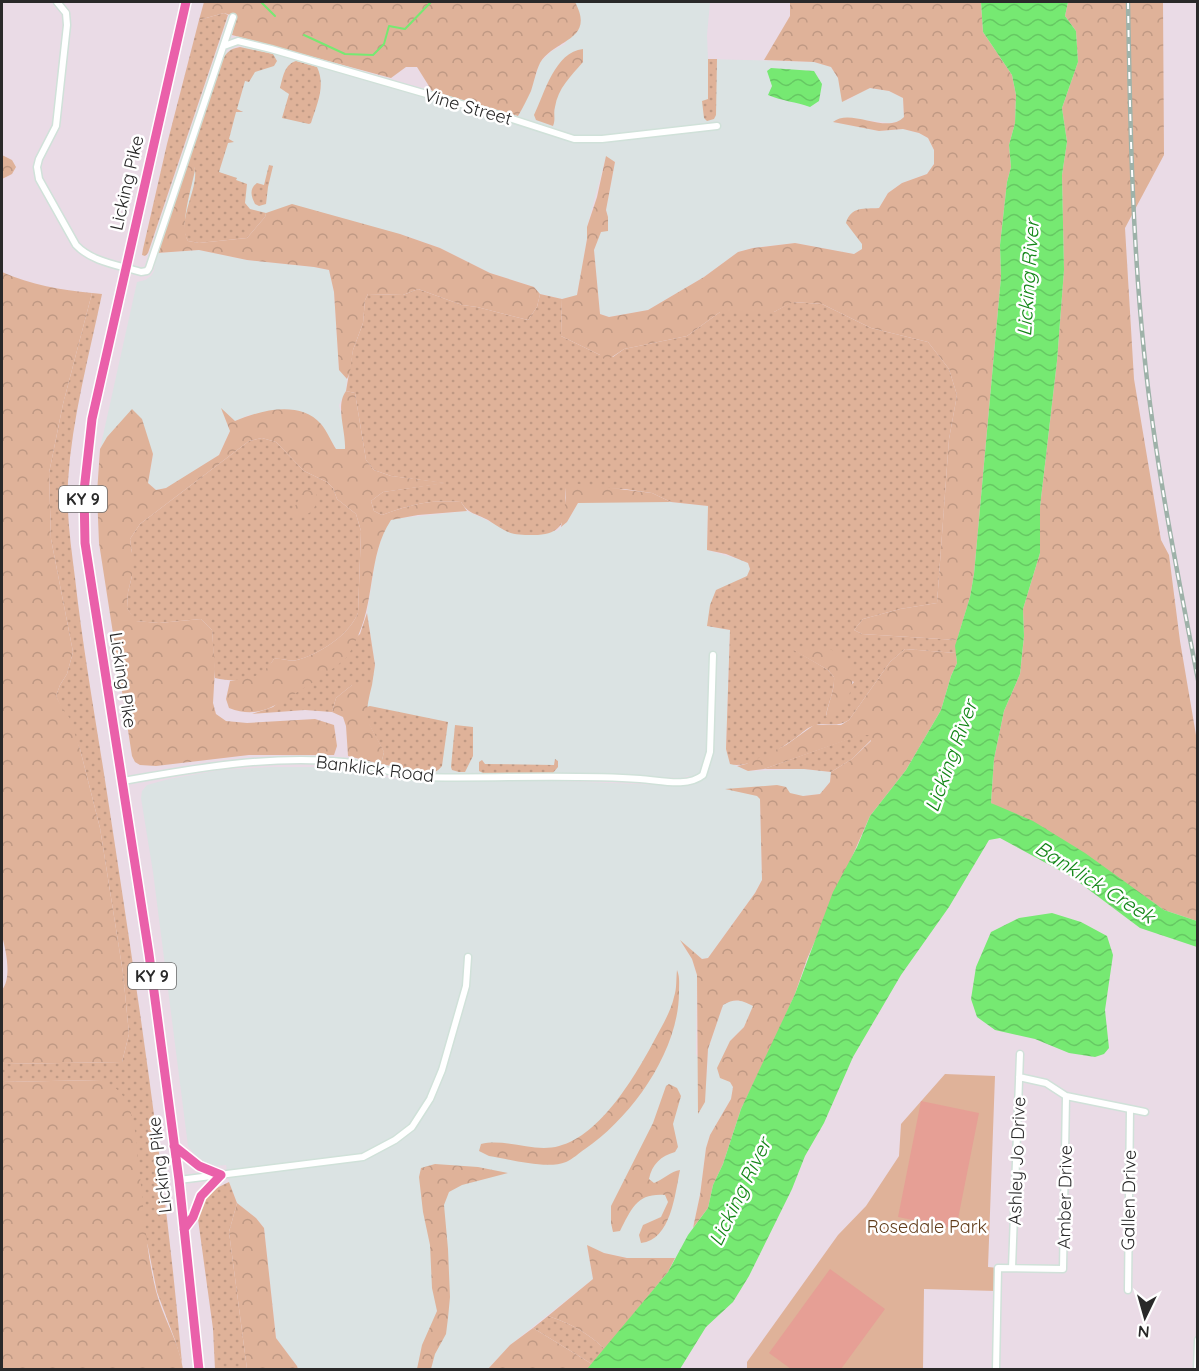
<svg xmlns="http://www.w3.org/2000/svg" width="1199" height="1371" font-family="Quicksand,sans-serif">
  <defs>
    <pattern id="grass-dots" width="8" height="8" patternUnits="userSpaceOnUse" patternTransform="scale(1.5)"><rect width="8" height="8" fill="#dfb299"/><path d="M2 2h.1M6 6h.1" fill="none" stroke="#bf9984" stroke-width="1.8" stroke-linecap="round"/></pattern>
    <pattern id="forest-crowns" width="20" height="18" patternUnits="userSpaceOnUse" patternTransform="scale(1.5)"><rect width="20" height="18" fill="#dfb299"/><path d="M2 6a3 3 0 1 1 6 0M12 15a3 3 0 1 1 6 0" fill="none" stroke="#bf9984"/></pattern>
    <pattern id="water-waves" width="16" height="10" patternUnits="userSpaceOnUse" patternTransform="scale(1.5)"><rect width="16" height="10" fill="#76e972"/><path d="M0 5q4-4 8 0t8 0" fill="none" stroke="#66c863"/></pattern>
  </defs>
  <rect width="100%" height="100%" fill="#eadbe6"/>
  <path fill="#dbe3e3" d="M575,2H710L707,35L708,59L814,62L831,67L838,78L847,101L857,94L870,88L889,91L903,98L904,117L900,121L890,123L846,118L834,122L879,131L903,129L919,133L928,138L934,150V164L927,174L902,183L888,193L879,208L869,209L856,236L863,244L862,249L854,254L795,243L752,248L738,252L704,277L648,310L609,317L600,314L594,250L601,231H608V217L606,210L615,162L606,157L587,227V239L577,296L562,299L540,294L534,287L490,273L440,248L400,234L265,217L184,224L189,156L220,65L225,54L231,49L247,47L264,51L514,124L530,92L540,62L552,51L565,44L577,7Z
    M199,250L247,260L314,267L329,270L334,292L339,370L347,379L346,391L339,405L345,432V449H336L321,424L249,415L235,421L222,410L230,431L219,455L167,488L156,490L148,483L153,454L132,410L107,437L100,449L137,282L145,280L151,276L154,271L157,253Z
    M592,502H671L708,506L707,550L738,559L748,563L750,569L748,576L735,583L707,626L730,630L726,749L730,763L748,771L804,769L831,772L830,782L820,794L803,796L728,789L758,796L760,799L762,880L755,893L708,958L702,959L681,942L692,959L697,975L696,1054L707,1075L708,1049L723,1005L730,1001L741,1000L754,1006L744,1027L730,1041V1082L733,1087L731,1099L710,1135L706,1148L700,1195L693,1228L675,1258H627L604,1253L587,1246L593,1279L510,1345L488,1369H298L297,1366L276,1338L264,1228L256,1218L237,1203L229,1182L226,1165L216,1166L205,1162L195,1155L188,1146L153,872L141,798L142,791L147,785L169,779L221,770L271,767H329L354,769L393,779L417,780H530L689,786L701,781L688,776L682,778L597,774L426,773L381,764L384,752L367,707L375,665L367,613L375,561L383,532L391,519L467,511L493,523L557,531L567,522L578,503Z"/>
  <path fill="url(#grass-dots)" fill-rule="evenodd" d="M224,13L228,15L148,253L145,256L142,255L143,249L167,144L199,20Z
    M240,47L273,54L277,61L274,66L255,72L249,82L245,81L237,109L243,112H236L229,139L234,142L228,143L219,172L237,178L236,180L247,184L245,203L250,209L266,213L265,217L247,238L199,243L188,241C176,222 198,190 195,170C194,166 191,160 189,156L220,65C225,54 228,49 240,47Z
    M708,59H717L716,115L714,119L707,121L704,118L702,101L708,99Z
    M296,61L317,67C326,86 317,104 311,123L309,124L282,118L289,94L280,88C283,77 284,65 296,61Z
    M269,165L273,166L268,187L266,204L259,206L255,204C251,196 249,189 257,183L264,185Z
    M418,289L462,305L477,307L528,320L537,307L540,294L562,299L561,336L600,355L613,357L624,349L687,336L720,312H774L792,302L822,304L871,328L928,342L949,369L957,395L949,439L937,603L900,609L863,619L854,630L862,634L957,640L956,653L905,649L890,662L849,720C835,729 825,721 813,726C806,728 800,735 794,739C780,749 747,770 730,764L726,749L730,630L707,626L710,605L716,590L747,576L750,569L748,563L726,554L707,550L708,506L671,502L652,493L624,489L565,488C567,519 565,536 531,535C522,535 512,535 504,530C498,527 493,523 488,520C476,513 469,515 461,502C432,499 409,505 382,515L374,511L371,501L383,492L444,483L391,476L374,470L366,460L355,393L346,391L353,350L363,323L365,300L368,294L403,295ZM791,648L854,682L826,716C828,703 835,690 834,677L828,670Z
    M92,293L102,294C89,356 72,418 68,481C66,513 71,546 75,578C83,650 96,721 107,793C136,982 165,1172 182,1363L175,1340L157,1292L148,1247L101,1080L2,1082V1064L122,1062L129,1034L123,973L100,828L80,749L56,696L60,685L67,674L73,652L51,539L49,473L63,404Z
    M262,438L276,442L304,471L327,482L333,488L337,499L356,514L361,531L358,613C349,635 320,654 297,660C289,662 282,658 274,659C271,663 268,669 265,672C253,683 229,681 215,678L212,630L201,619L159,623L135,621L127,608L128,592L132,576V553L130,539L140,524L249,441Z
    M367,613L375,665L372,685H352L336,698L332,712L305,710L252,714L273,707L360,634Z
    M370,706L448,722L442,766C437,772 434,773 426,773L381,764L384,752L366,719L367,707Z
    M455,725L473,727V756L465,772H459L452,770L451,767Z
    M862,734L871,735V740L852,759L831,772L804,769H764Z
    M555,759L558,761V767L552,774L483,773L479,771V762L482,760L485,764L554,765Z
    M229,1182L237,1203L229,1232L247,1369H215L213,1329L198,1219C202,1195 208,1192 229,1182Z
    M548,1316C572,1324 586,1332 605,1349L592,1364L533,1328Z"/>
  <path fill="url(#forest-crowns)" d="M204,2H575C596,41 554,39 540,63C536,71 534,82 531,91C527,99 523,108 518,116L432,91L417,67H406L391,78L232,35L236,17L224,13L199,20Z
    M790,2H981L983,32L1012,75L1016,95L1015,123L1009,145L1011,167L1007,182L1000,245L1001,277L974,574L970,597L957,640L862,634L854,630L863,619L900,609L937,603L949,439L957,395L949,369L928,342L871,328L822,304L793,302L774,312H720L687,336L624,349L606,361L600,355L561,336L562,299L577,295L587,239V227L597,197L606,156L615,162L606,210L608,217V231L601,232L594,250L600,314L609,317L648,310L704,277L738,252L753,248L795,243L854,254L862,249V244L846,223C851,206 864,209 879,208L888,193L902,183L927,174L934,164V150L928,138L919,133L903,129L879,131L833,122C850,107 887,135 904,117L903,98L889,91L870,88L842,102L838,78L831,67L814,62L764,60L790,16Z
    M1068,2H1163L1164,155L1125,228L1134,379L1161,540L1169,555L1180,641L1197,741V921L1164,910L1137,891L991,803L994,759L1004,711L1020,674L1024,637L1023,609L1040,553V507L1057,361L1064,270L1062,175L1067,142L1062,108L1078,62L1076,31L1065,16Z
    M583,49V62C571,76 558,88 555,107C553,114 556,119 553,126L536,120L534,115C545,92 555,52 583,49Z
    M2,155L12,160L16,167L12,174L2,179Z
    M189,156L193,161L195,170C192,187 179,226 188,241L199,243L247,238L265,217L266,213L292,204L400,234L440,248L490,273L534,287L540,294L537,307L528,320L477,307L462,305L418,289L403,295L368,294L365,300L363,323L353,350L350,372L347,379L339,370L334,292L329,270L314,267L247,260L199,250L157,253Z
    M2,272C31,285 61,290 92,293L63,404L49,473L51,539L73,652L67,674L60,685L56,696L65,713L69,717L80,749L100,828L123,973L129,1034L122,1062L2,1064V990C12,978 6,950 2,936Z
    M346,391L355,393L366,460L374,470L391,476L447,483L383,492L371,501L374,511L382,515C409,505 432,499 461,502L467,511L418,515L391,520C367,556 376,604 355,642C352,647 350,654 346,658C330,672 310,684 293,695C270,709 255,718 229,708L226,699L230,681C253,677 260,679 274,659C282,658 289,662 297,660C320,654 349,635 358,613L361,531L356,514L337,499L333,488L327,482L304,471L276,442L262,438L249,441L140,524L130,539L132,553V576L128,592L127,608L136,621L159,623L201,619L212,630L215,669L213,703L216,714L226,721L247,723L315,719L334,725L337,746L334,755H249L156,766L140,765L135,762L132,756L99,543L97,493L100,449L107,437L132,409L142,419L153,454L148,483L156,490L166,488L219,455L230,431L221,408L235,421C261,410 300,400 321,424C327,431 331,441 336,449H345C346,430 335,406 346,391Z
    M570,483L652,493L671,502L578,503L567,522L561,527L566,498L565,488Z
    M304,490L316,491C318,507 313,516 296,516L293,510Z
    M804,647L832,650L851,666C856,693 848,698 831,716L826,717C828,703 835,690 834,677L828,670L790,648Z
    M905,649L956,653L957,663L951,676L941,710L906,770L870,816L807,959L795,994L773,1043L741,1109L723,1164L713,1185L708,1208L693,1228L700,1195L706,1148L710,1135L731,1099L733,1087L730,1082L720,1078L717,1068L730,1041L744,1027L753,1006C741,1000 735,998 723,1005L708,1049L705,1102L698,1114L697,975L692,959L680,940L702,959L708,958L755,893L762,880L760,799L757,796L725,789L777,785L786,787L790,793L803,796L820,794L830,782L831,772L852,759L871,741V735H861L764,769L748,771L737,766L746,764L786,745L814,725H841L849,720L890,662Z
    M352,685H372C362,725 368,718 384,752L381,764L348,756L346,726L343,717L332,712L336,698Z
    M677,970C680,977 679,984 679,992C679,1051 632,1117 585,1149C579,1153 573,1159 566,1162C547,1170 509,1159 489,1156L479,1151L481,1144C506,1138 534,1153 559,1146C601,1135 636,1075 655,1039C662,1026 671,1011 674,997C677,989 676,978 677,970Z
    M101,1080C109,1084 118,1088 123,1096C136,1116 137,1146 139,1168C144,1209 146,1251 156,1291C163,1318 179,1342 183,1369H2V1082Z
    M669,1084L677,1088L681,1096L673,1124L678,1147L675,1152C661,1156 652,1164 649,1179L654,1183C663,1180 671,1171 680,1170C675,1194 671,1240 641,1243L639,1235L643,1225L661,1217L668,1202L665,1195C637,1193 632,1208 620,1231L613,1232L611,1223V1206L653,1123L666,1086Z
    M435,1164L478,1167L508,1173L462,1185L449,1192L444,1205L448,1249L450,1297L448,1318L446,1334L435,1354L431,1369H417L422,1345L437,1311L432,1288L430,1245L423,1212L419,1177L421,1168Z
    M237,1203L256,1218L264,1228L276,1338L297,1366L298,1369H247L229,1232Z
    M587,1245L604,1253L627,1258H675L668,1272L605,1349C586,1332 572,1324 548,1316L593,1279Z
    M533,1328L592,1364L587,1369H488L510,1345Z"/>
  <path fill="#dfb299" d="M945,1074L995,1076L988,1267L998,1268L997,1291L924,1289L923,1369L747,1370V1362L838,1235L866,1206L899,1156L901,1124Z"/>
  <path fill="#e69f95" d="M921,1101L979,1113L956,1229L898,1217Z
    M830,1269L885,1309L841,1369H791L769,1353Z"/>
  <path fill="url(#water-waves)" d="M981,2H1068L1065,16L1076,31L1078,62L1062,108L1067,142L1062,175L1064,270L1057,361L1040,507V553L1023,609L1024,636L1020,674L1004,711L994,759L991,803L1033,821L1085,853L1164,910L1197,921V947L1140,928L1072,877L1000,838L989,840L949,907L901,975L853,1057L824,1123L805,1156L792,1189L749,1276L733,1302L706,1327L680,1369H587L668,1272L688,1235L708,1208L713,1185L723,1164L741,1109L795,994L833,892L857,847L870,816L906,770L941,710L951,676L957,663L955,646L970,597L974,574L1001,277L1000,245L1007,182L1011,167L1009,145L1015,123L1016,95L1012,75L983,32Z
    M771,68L814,71L822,84L819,101L810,107C796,102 782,101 768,95L772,86L767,71Z
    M1052,913L1081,922L1107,936L1113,955L1105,1010L1109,1048L1104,1054L1095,1057L1069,1053L1035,1039L995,1030L977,1017L971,999L976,967L991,932L1019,918Z"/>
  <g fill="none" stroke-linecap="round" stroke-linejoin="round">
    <path stroke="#76e972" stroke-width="2" d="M261,2L275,16
      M448,2H457
      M304,35L345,54L373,55L384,44L389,26L405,29L431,2"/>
    <g stroke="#d0e1d9" stroke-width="9">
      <path id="street" d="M57,2L66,13L67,25L56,126L39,159L37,167L39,179L76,245C92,262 118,265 141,272L147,271L149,268L233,17
        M224,46L238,41L271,49L506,117L574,139H602L717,126
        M123,781C196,768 269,755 344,762C368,764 392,773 416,777C491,779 566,774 640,779C659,780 687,788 703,775L710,752L713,655
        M1019,1077L1046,1083L1066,1096L1145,1112
        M179,1180L363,1157L395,1140L412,1127L430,1099L442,1070L466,986L468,957
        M1012,1268L1020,1054
        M1128,1290L1130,1109
        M996,1370L998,1268L1063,1269L1066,1096
        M1197,1370L1198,1340"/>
    </g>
    <g stroke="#fff" stroke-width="12">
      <path id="primary" d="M186,2L92,419L84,491L85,543L149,954L179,1180L199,1370
        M174,1146L199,1166L221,1175L201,1196L193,1217L184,1229"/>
    </g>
    <use href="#street" stroke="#fff" stroke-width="6"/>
    <use href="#primary" stroke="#ea60aa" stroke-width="9"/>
    <g stroke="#9eb2a9" stroke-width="4.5">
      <path id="rail" d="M1128,2C1130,119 1132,235 1144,352C1155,462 1177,571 1198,680"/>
    </g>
    <use href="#rail" stroke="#fff" stroke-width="2" stroke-dasharray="7" stroke-linecap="butt"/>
  </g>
  <g text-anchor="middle" stroke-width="5" stroke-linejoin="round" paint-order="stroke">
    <g fill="#fff" stroke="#696969" stroke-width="1.5">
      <rect x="59" y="486" width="48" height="26" rx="4.5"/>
      <rect x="128" y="963" width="48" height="26" rx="4.5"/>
    </g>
    <g font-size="16" font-weight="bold" fill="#292929">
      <text x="83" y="505">KY 9</text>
      <text x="152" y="982">KY 9</text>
    </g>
    <g font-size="18" fill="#292929" stroke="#fff">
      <text transform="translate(468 107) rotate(16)" y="6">Vine Street</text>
      <text transform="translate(127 183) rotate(-77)" y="6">Licking Pike</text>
      <text transform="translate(123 680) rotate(81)" y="6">Licking Pike</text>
      <text transform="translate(375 769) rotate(7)" y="6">Banklick Road</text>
      <text transform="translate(1017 1161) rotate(-88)" y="6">Ashley Jo Drive</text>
      <text transform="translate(160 1165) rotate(-97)" y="6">Licking Pike</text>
      <text transform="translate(1065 1197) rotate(-89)" y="6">Amber Drive</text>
      <text transform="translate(1129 1200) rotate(-89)" y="6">Gallen Drive</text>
    </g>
    <g font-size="18" fill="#623e1c" stroke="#fff">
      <text x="927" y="1233">Rosedale Park</text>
    </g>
    <g font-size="20" font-style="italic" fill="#138617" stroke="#fff">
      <text transform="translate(1028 278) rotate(-86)" y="7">Licking River</text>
      <text transform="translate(951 756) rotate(-70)" y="7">Licking River</text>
      <text transform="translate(1095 882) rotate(32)" y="7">Banklick Creek</text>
      <text transform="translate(740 1192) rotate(-64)" y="7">Licking River</text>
    </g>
  </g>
  <rect width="1199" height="1371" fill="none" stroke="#292929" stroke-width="6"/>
  <g transform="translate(1145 1317) rotate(185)" stroke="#ffffff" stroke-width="4.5" paint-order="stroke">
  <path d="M0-4.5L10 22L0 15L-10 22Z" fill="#292929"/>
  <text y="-9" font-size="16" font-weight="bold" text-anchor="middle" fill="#292929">N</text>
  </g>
</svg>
